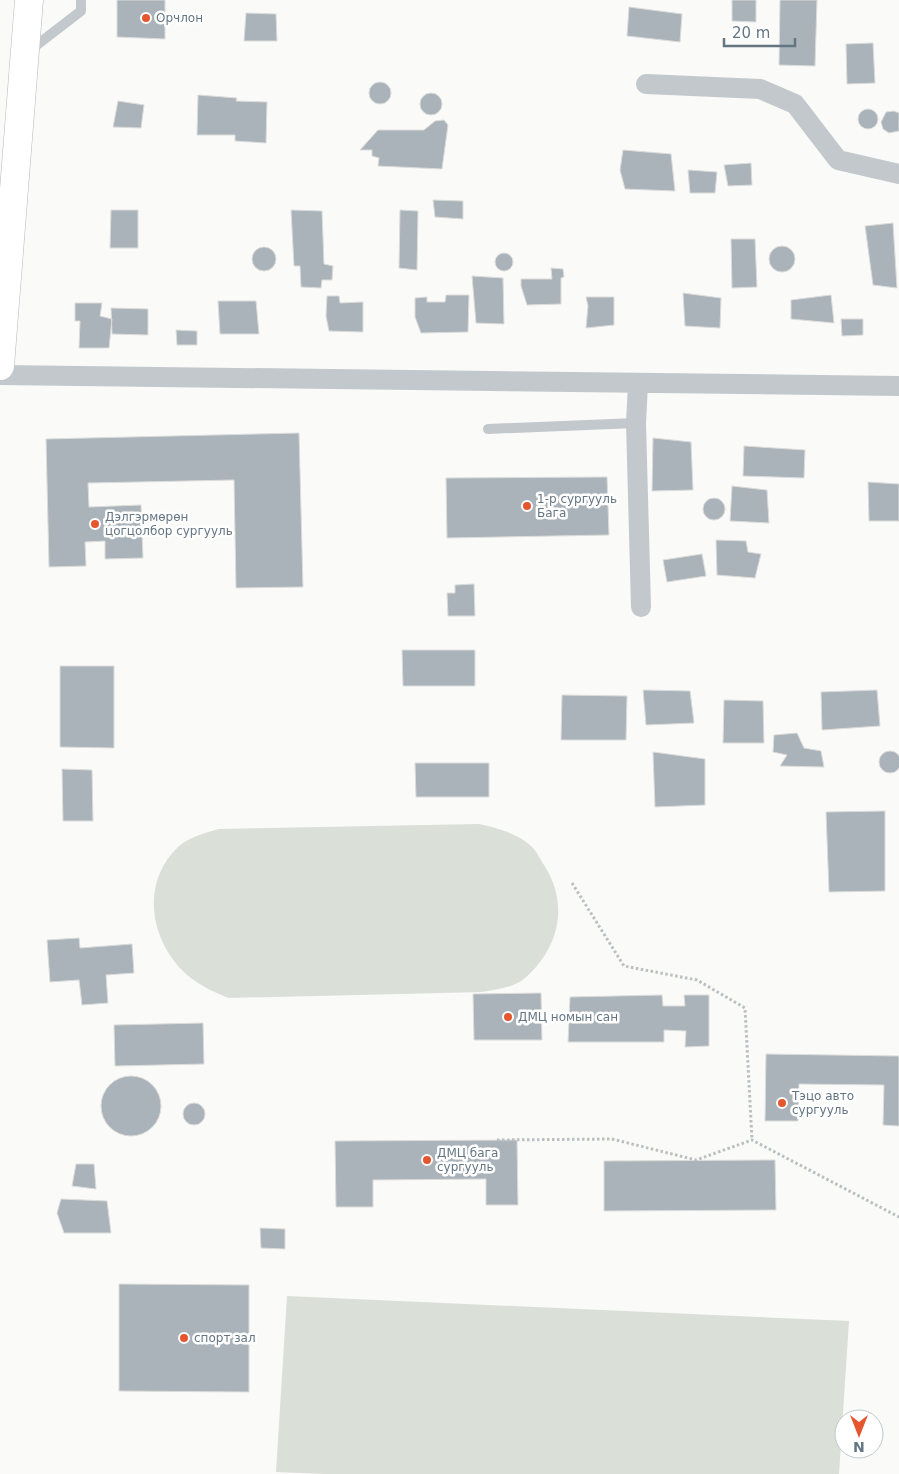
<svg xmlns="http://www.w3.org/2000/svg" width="899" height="1474" font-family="'DejaVu Sans',sans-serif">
  <rect width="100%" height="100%" fill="#fafaf8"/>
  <path fill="#dadfd7" d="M479,824C497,828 517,833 531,846C536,850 540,859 544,865C569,904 560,947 525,978C513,988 497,989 482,992L229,998C213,992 199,985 186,974C150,941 140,883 178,847C189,837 205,833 219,829Z
    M287,1296L849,1321L839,1474H324L276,1472Z"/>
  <path fill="#aab3b9" stroke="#dcdcda" d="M117,0H165V39L117,37Z
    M732,0H756V22L732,21Z
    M780,0H817L815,66L779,65Z
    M629,7L682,14L680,42L627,36Z
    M246,13L276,14L277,41H244Z
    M873,43L875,83L847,84L846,44Z
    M369 93a11 11 0 1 1 22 0a11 11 0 1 1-22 0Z
    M420 104a11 11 0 1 1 22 0a11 11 0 1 1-22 0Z
    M198,95L237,98L236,101L267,102L266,143L235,141V135H197Z
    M118,101L144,105L141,128L113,127Z
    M858 119a10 10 0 1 1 20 0a10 10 0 1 1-20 0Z
    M894,111L899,113V131L889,133L883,129L881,122L886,112Z
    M444,120L448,125L442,169L378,166L379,158L372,156V150H360L378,130H424L435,121Z
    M623,150L671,154L675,191L625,189L620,170Z
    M751,163L752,185L728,186L724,165Z
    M688,170L717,172L715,193H690Z
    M433,200L463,201V219L435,217Z
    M111,210H138V248H110Z
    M291,210L322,211L324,264L333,266L332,280H322L321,288L301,287L300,266H294Z
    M400,210L418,211L417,270L399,268Z
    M893,223L897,288L873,285L865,226Z
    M731,239H755L757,287L732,288Z
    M769 259a13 13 0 1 1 26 0a13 13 0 1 1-26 0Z
    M252 259a12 12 0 1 1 24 0a12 12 0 1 1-24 0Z
    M495 262a9 9 0 1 1 18 0a9 9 0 1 1-18 0Z
    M551,268L563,269L564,277L561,278V304L527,305L521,286V279H552Z
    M472,276L503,278L504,324L476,323Z
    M683,293L721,298L720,328L685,326Z
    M446,295H469L468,332L421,333L415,317V298L427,297V302H445Z
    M831,295L834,323L791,319V300Z
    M327,296H339L340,303L363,302V332L329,331L326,316Z
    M586,297H614V325L586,328L588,306Z
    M218,301H256L259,334H220Z
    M75,303H102L100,316L112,319L109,348H79L80,321H75Z
    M111,308L148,309V335L112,334Z
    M841,319H863V335L842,336Z
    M176,330L197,331V345H177Z
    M299,433L303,587L236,588L234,480L88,483L89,507L141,505L143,558L105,559V541L85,542L86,566L49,567L46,439Z
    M653,438L691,442L693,490L652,491Z
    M744,446L805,450L804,478L743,476Z
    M607,477L609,535L447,538L446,478Z
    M868,482L899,484V521H869Z
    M732,486L767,490L769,523L730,521Z
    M703 509a11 11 0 1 1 22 0a11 11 0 1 1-22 0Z
    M716,540L746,541L748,552L761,554L755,578L717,575Z
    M702,554L706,576L667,582L663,560Z
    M474,584L475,616H448L447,593H455V585Z
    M402,650H475V686H403Z
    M60,666H114V748L60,747Z
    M643,690L690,691L694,723L646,725Z
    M877,690L880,726L822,730L821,692Z
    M562,695L627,696L626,740H561Z
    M724,700L763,701L764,743H723Z
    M797,733L804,748L821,751L824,767L780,766L787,755L773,752L774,735Z
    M879 762a11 11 0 1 1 22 0a11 11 0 1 1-22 0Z
    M653,752L705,759V805L655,807Z
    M415,763H489V797H416Z
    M62,769L92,770L93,821H63Z
    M885,811V891L829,892L826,812Z
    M79,938L80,948L132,944L134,973L106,975L108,1003L82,1005L79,980L50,982L47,940Z
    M541,993L542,1040H474L473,994Z
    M662,995L663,1006H685L684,995H709V1046L685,1047L686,1031L664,1030V1042H568L570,997Z
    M203,1023L204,1064L115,1066L114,1025Z
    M766,1054L899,1056V1126L883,1125L884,1085L799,1084L798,1121H765Z
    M101 1106a30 30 0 1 1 60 0a30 30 0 1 1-60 0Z
    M183 1114a11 11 0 1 1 22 0a11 11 0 1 1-22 0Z
    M517,1140L518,1205H486V1179L373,1180V1207H336L335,1141Z
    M775,1160L776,1210L604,1211V1161Z
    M76,1164H94L96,1189L72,1186Z
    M61,1199L107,1201L111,1233H64L57,1213Z
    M260,1228L285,1229V1249L261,1248Z
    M119,1284L249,1285V1392L119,1391Z"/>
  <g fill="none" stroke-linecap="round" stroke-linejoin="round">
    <g stroke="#b3babf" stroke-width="29">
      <path id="secondary" d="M0,366L29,0"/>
    </g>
    <path stroke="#bbbfc2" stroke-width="3" stroke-dasharray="2.5 2.5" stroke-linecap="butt" d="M572,883L624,966L697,980L745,1008L752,1140
      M497,1140L612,1139L696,1160L752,1140L899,1217"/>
    <path stroke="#c3c8cc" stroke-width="10" d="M29,51L81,11V0
      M488,429L636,423"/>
    <path stroke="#c3c8cc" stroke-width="20" d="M646,84L760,89L795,104L838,160L899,174
      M0,375L899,386
      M638,384L636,423L641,607"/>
    <use href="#secondary" stroke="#fff" stroke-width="28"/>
  </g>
  <g fill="#e4572e" stroke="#fff" stroke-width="2">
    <circle cx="146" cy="18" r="5"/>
    <circle cx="527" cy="506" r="5"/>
    <circle cx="95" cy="524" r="5"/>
    <circle cx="508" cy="1017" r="5"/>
    <circle cx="782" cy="1103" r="5"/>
    <circle cx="427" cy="1160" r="5"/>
    <circle cx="184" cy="1338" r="5"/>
  </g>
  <g text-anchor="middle" stroke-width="5" stroke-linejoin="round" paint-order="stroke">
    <g font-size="12" fill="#657683" stroke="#fff" text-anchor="start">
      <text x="156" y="22">Орчлон</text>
      <text x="537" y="503">1-р сургууль<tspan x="537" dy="14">Бага</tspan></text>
      <text x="105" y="521">Дэлгэрмөрөн<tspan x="105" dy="14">цогцолбор сургууль</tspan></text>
      <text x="518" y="1021">ДМЦ номын сан</text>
      <text x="792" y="1100">Тэцо авто<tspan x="792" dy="14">сургууль</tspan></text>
      <text x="437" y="1157">ДМЦ бага<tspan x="437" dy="14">сургууль</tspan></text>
      <text x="194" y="1342">спорт зал</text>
    </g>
  </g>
  <g transform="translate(859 1434) rotate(180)"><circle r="24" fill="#ffffff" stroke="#c1c8cd"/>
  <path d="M0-4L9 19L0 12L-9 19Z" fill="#e4572e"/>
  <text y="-8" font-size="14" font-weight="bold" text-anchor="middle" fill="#657683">N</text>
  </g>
  <path d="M724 38v8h71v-8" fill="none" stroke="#657683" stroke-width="2.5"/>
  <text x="732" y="38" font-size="15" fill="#657683" stroke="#ffffff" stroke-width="4" paint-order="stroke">20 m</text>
</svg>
